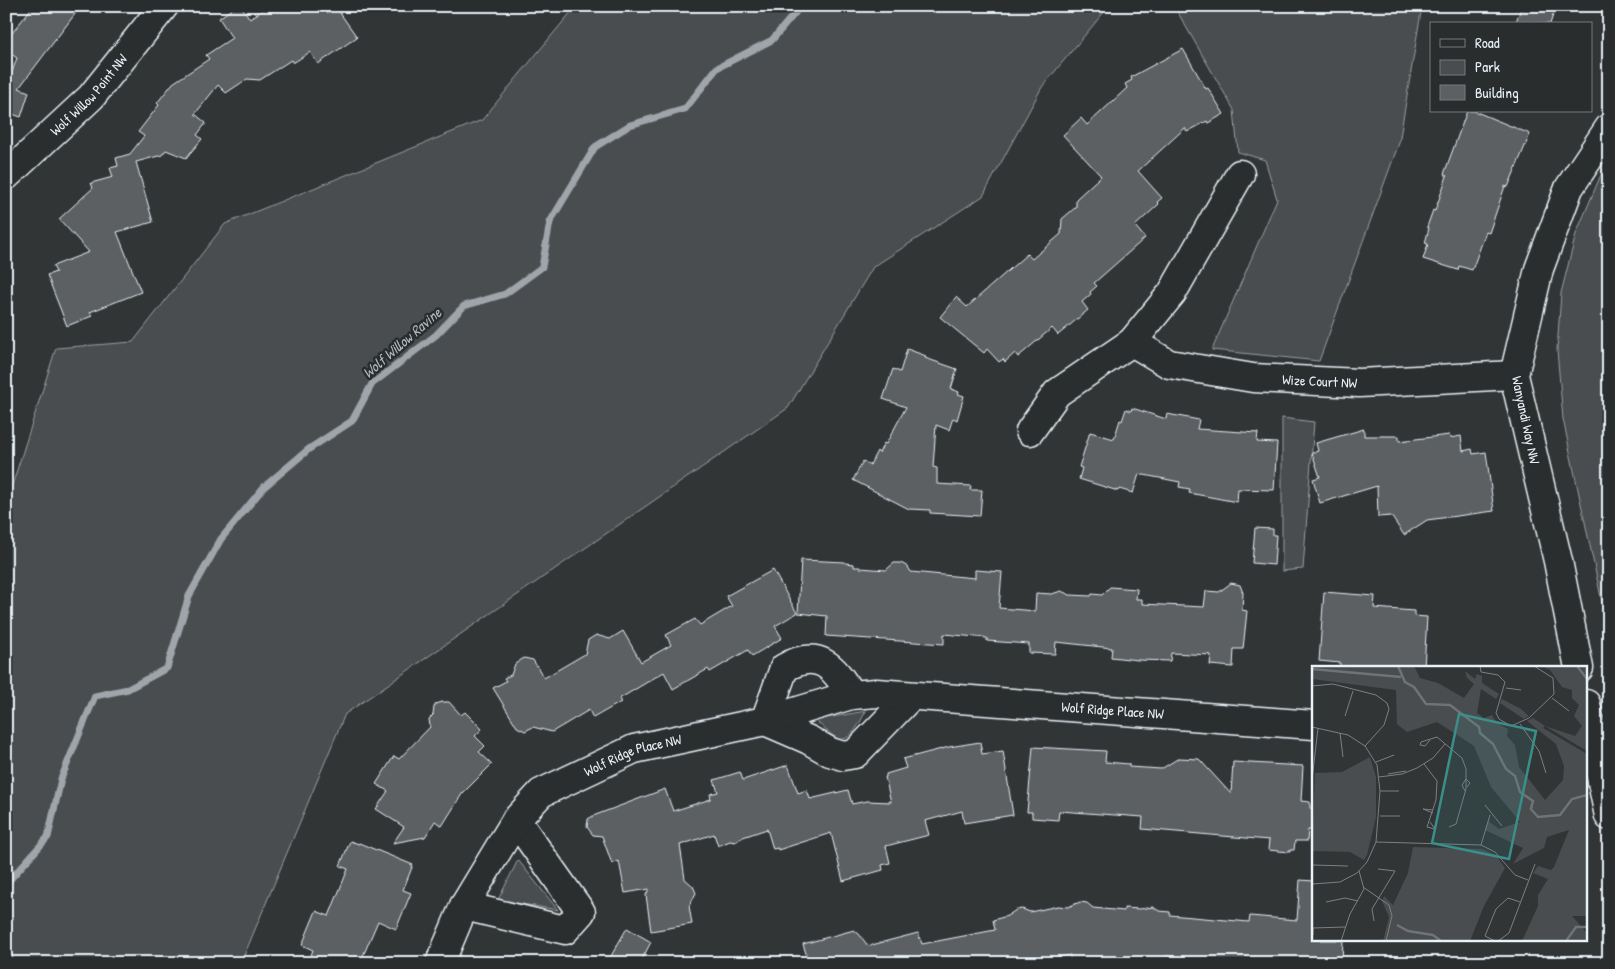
<svg xmlns="http://www.w3.org/2000/svg" width="1615" height="969" font-family="'Patrick Hand',sans-serif">
  <rect width="100%" height="100%" fill="#323536"/>
  <filter id="ink" filterUnits="userSpaceOnUse"><feTurbulence type="fractalNoise" baseFrequency=".02" numOctaves="2"/><feDisplacementMap in="SourceGraphic" scale="10" xChannelSelector="R" yChannelSelector="G"/><feConvolveMatrix kernelMatrix="1 2 1 2 8 2 1 2 1" color-interpolation-filters="sRGB"/></filter>
  <g filter="url(#ink)">
    <path fill="#494d4f" stroke="#989fa4" d="M576,6H1109L1042,87L983,196L873,267L788,408L345,714L241,963H6V496L10,492L56,348L133,342L225,224L482,120Z
      M1174,6H1422L1399,143L1319,361L1212,350L1277,199L1265,160L1238,152L1234,110Z
      M1609,164V635L1563,419L1557,350L1561,293L1576,234L1603,170Z
      M1282,418L1314,422L1303,569L1282,571Z
      M866,711C861,720 850,745 837,738C829,734 822,726 815,720Z
      M518,860L558,910L498,900Z"/>
    <g fill="none" stroke-linecap="round" stroke-linejoin="round">
      <path stroke="#9fa5aa" stroke-width="7" d="M6,884L48,837L61,779L95,696L128,689L167,668L189,596L221,539L264,487L309,449L352,421L372,384L436,335L464,306L505,294L542,267L550,222L595,147L630,125L685,109L717,68L772,40L801,6"/>
    </g>
    <path fill="#5c6063" stroke="#e8f1f8" d="M33,6H81L19,88L29,92L21,117L6,112V82L8,83L17,58L6,50V41Z
      M236,6H241L250,19L268,6H335L357,37L318,64L310,52L293,63L291,60L260,80L247,79L226,93L218,85L195,114L206,123L197,135L202,139L186,158L166,150L162,155L136,162L153,222L117,232L141,292L90,312L92,316L67,326L47,275L56,272L53,266L89,252L59,219L93,188L91,183L113,177L110,168L118,166L116,158L130,154L144,136L138,132L159,105L157,103L173,83L209,59L206,55L232,38L219,18Z
      M1522,6H1556L1550,24H1515Z
      M1183,49L1206,89L1208,88L1224,114L1208,123L1207,121L1187,132L1185,128L1138,171L1162,198L1157,202L1159,204L1135,226L1145,238L1094,283L1097,286L1090,292L1091,294L1082,302L1088,310L1058,335L1052,328L1018,357L1015,353L1005,362L1003,359L999,362L987,349L984,353L940,317L956,297L967,307L1027,254L1032,259L1061,234L1062,219L1076,207V199L1101,176L1063,135L1081,118L1087,125L1127,88L1125,84L1132,80L1131,77Z
      M1467,111H1474L1530,134L1508,187L1505,186L1489,233L1486,232L1472,270L1459,266L1458,270L1423,259L1428,244L1425,243L1429,228L1427,227L1433,210L1435,211L1447,176L1444,174Z
      M907,349L926,356L925,358L957,369L951,389L959,392L958,394L964,396L957,420L953,418L949,430L936,425L933,467L937,468V484L971,486L970,490H982L980,516L930,513V510L909,509L853,480L863,461L870,465L877,451L879,453L884,443L886,444L906,407L883,399L893,369L900,372Z
      M1132,408L1166,419L1167,414L1199,420L1197,429L1258,433L1257,442L1277,443L1274,490L1238,489L1237,502L1189,493L1190,489L1179,487L1180,482L1139,474L1133,493L1119,489L1118,491L1079,479L1082,468L1079,467L1090,432L1114,439L1120,420L1122,421L1126,409L1131,411Z
      M1364,429V436H1399V441L1449,435L1450,438L1461,436L1463,451L1472,449L1473,454L1486,452L1494,511L1427,520L1404,535L1391,516L1378,517L1377,486L1320,503L1313,479L1320,477L1312,453L1318,451L1316,443Z
      M1255,528L1273,529V535H1276L1274,565L1252,563Z
      M801,560L845,562V563L854,564V567H860V568L886,570L894,563H901L908,567L911,572L975,578V570L1002,572L999,608L1035,611L1036,593L1052,594L1061,591L1070,595L1091,596L1092,594L1102,595L1110,587L1137,589L1136,599H1142V604L1204,607L1206,591L1219,592L1231,583L1240,585L1243,593L1242,610L1247,611L1243,649H1234L1233,667L1210,665L1211,655L1171,653L1170,661L1138,660L1111,657L1112,648L1056,642L1055,654L1029,653V644L987,641V638L944,634V644L826,636L827,616L798,613Z
      M773,570L797,613L775,626L782,638L752,656L748,650L710,672L708,669L673,689L664,672L619,699L621,702L593,718L589,710L552,732L533,727L525,731L517,727L493,688L506,681L504,678L511,675L515,664L524,658L533,660L544,678L585,654L588,640L596,635L610,639L623,631L641,662L671,645L666,635L695,619L700,625L732,606L726,596Z
      M1324,592L1375,596L1374,608L1414,611V616L1427,617L1424,668H1340V663L1319,661Z
      M442,702H449L461,715L465,712L482,729L475,736L485,746L479,752L492,764L462,794L442,826L435,821L425,837L393,843L404,827L376,809L388,791L376,784L394,756L399,759L430,727L429,719L433,715L434,707L436,704Z
      M980,742L982,754L1003,751L1013,815L964,823L962,811L925,821L929,835L886,846L890,863L882,865L883,870L843,881L831,833L778,850V848L773,849L767,829L743,837L735,842L730,841L718,846L714,834L680,845L685,879L693,886L696,893L689,906L692,924L651,931L646,895L649,889L625,893L619,861L612,864L602,836L593,835L587,827L588,819L593,816L665,789L673,811L711,799L710,794L718,792L714,780L740,772L743,780L788,765L798,793L807,790L810,799L848,790L852,804L867,801L891,802L885,777H886V774L906,768L903,759L949,747Z
      M1033,747L1106,751L1105,762L1129,764V767L1161,769L1179,758L1199,759L1231,794L1233,762L1303,766L1301,801L1310,802V808L1314,809V830H1308L1307,841H1295L1294,850H1290V852L1268,850L1269,840L1142,829L1143,817L1059,811L1058,820L1032,818V812H1027Z
      M350,841L359,844V843L413,865L403,890L411,893L396,929L378,921L360,963H308L313,950L302,945L316,911L329,916L348,869L340,866Z
      M1300,880L1314,881V940H1343L1342,963H1205V959L1166,956V963H1070V955L1033,963H809L803,944L854,930L859,934L868,946L918,933L922,944L995,930L993,920L1007,916L1016,910L1022,909L1030,912L1058,906L1068,907L1080,902L1087,903L1093,908L1124,911V908L1140,909L1153,907L1159,911L1170,912V915L1249,922L1250,916L1297,920Z
      M627,928L651,942L640,963H607Z"/>
    <g fill="none" stroke-linecap="round" stroke-linejoin="round">
      <g stroke="#e8f1f8" stroke-width="31">
        <g id="minor">
          <path id="s1" d="M6,176L91,97L164,6"/>
          <path id="s2" d="M1132,342L1169,364L1253,378L1359,383L1514,375"/>
          <path d="M1030,431L1057,393L1132,342L1172,293L1240,174"/>
          <path d="M1579,668L1558,561L1514,375L1539,269L1569,188L1609,128"/>
          <path d="M851,695C834,666 818,648 784,668L765,721L809,740L830,752L843,756L855,754L910,697"/>
          <path d="M1586,704L1609,816"/>
          <path d="M464,906L565,930L581,912L516,820"/>
          <path id="s3" d="M440,963L464,906L516,820L541,793L634,749L765,721L851,695L876,693L1314,725"/>
        </g>
      </g>
      <use href="#minor" stroke="#2a2d2e" stroke-width="28"/>
    </g>
  </g>
  <g text-anchor="middle" stroke-width="5" stroke-linejoin="round" paint-order="stroke">
    <g font-size="14" fill="#e8f1f8" stroke="#2a2d2e">
      <text dy="5" stroke="none"><textPath href="#s1" startOffset="116">Wolf Willow Point NW</textPath></text>
      <text dy="5" stroke="none"><textPath href="#s2" startOffset="195">Wize Court NW</textPath></text>
      <text transform="translate(1526 420) rotate(78)" y="5">Wanyandi Way NW</text>
      <text dy="5" stroke="none"><textPath href="#s3" startOffset="788">Wolf Ridge Place NW</textPath></text>
      <text dy="5" stroke="none"><textPath href="#s3" startOffset="299">Wolf Ridge Place NW</textPath></text>
    </g>
    <g font-size="15" font-style="italic" fill="#b1b8be" stroke="#2a2d2e">
      <text transform="translate(402 343) rotate(-41)" y="5">Wolf Willow Ravine</text>
    </g>
  </g>
  <g transform="translate(1312 666)">
    <rect width="275" height="275" fill="#323536"/>
    <path d="M0,0H102L108,12L126,17L152,32L162,18L155,12L153,5L163,13L165,8L170,10V17L187,28L184,33L169,23L165,47L172,52L180,49L185,57L196,63L195,70L203,79L207,101L233,134L251,114L252,100L244,78L215,55L221,52L233,60L263,70L270,60L262,50L267,39L260,32V24L250,21L238,4L229,0H275V85L233,60L231,62L275,88V250H260L275,267V275H210L226,240V229L236,213L221,207L226,200L239,204L242,201L257,164L235,171L232,182L201,198L211,182L173,164L176,155L187,163L208,156L179,121L162,80L125,56L95,66L85,58L84,24L0,13ZM190,33L209,43L217,50L212,53L188,37ZM58,91L64,111V151L55,189L52,194L38,186L0,185L3,107L30,106ZM101,181L170,183L184,189L193,202L172,240L158,275H71L77,251L70,235L72,230L81,239L96,207Z" fill="#494d4f"/>
    <path fill="none" stroke="#6e7376" stroke-width="2.5" d="M86,0L93,16L102,21L114,38L138,39L167,61L168,67L181,78L194,103L203,110L208,126L221,135L219,143L226,151L248,149L260,133L275,129M265,0L275,13M0,3L89,11M85,259L96,265L121,269L129,275M254,275L264,261H275"/>
    <path fill="none" stroke="#7b8084" stroke-width="1" d="M168,0L169,6L186,9L193,16L184,47L187,53L199,60L217,52L242,28L241,12L222,0M0,20L21,18L64,29L75,37L77,43L72,59L53,80M194,22L209,24M240,32L257,45M33,50L41,25M208,58L227,85L234,107M0,61L36,69L53,80L65,99L68,125L64,176L55,196L45,207L28,216L0,218M28,67L31,91M118,74L113,80L108,79L109,76L125,71L150,92L154,103V123L144,158L137,161M64,96L82,89M112,98L125,115L124,134L115,161L123,163L118,156M76,108L94,105M67,111L90,108L105,102L121,92L133,78M0,114L6,62M68,125H87M153,125L150,119L154,113L158,117L155,121M173,139L190,160M121,147L111,143L121,144M68,150H88M64,176L169,179L183,186L203,209L216,214M169,179L178,149M0,199L36,200M51,221L77,239L80,250L74,275M14,236L33,232L46,235M62,255L60,243L83,205L66,203M1,269V262L33,261M29,275L38,248L52,223L47,205M183,275L173,270L184,243L196,232L208,236M186,275L197,267L223,198"/>
    <path fill="#3a8f8a" fill-opacity="0.15" stroke="#3a8f8a" stroke-width="2.5" d="M147,48L224,65L197,193L120,177Z"/>
    <rect width="275" height="275" fill="none" stroke="#e8f1f8" stroke-width="2.5"/>
  </g>
  <rect width="1615" height="969" fill="none" stroke="#2a2d2e" stroke-width="25"/>
  <rect x="12" y="12" width="1590" height="944" fill="none" stroke="#e8f1f8" stroke-width="2" filter="url(#ink)"/>
  <rect x="1430" y="22" width="162" height="90" fill="#2a2d2e" stroke="#767b7f"/>
  <rect x="1440" y="39" width="25" height="8" fill="#2a2d2e" stroke="#767b7f"/>
  <text x="1475" y="48" font-size="15" fill="#e8f1f8">Road</text>
  <rect x="1440" y="60" width="25" height="15" fill="#494d4f" stroke="#767b7f"/>
  <text x="1475" y="72" font-size="15" fill="#e8f1f8">Park</text>
  <rect x="1440" y="85" width="25" height="15" fill="#5c6063" stroke="#767b7f"/>
  <text x="1475" y="98" font-size="15" fill="#e8f1f8">Building</text>
</svg>
